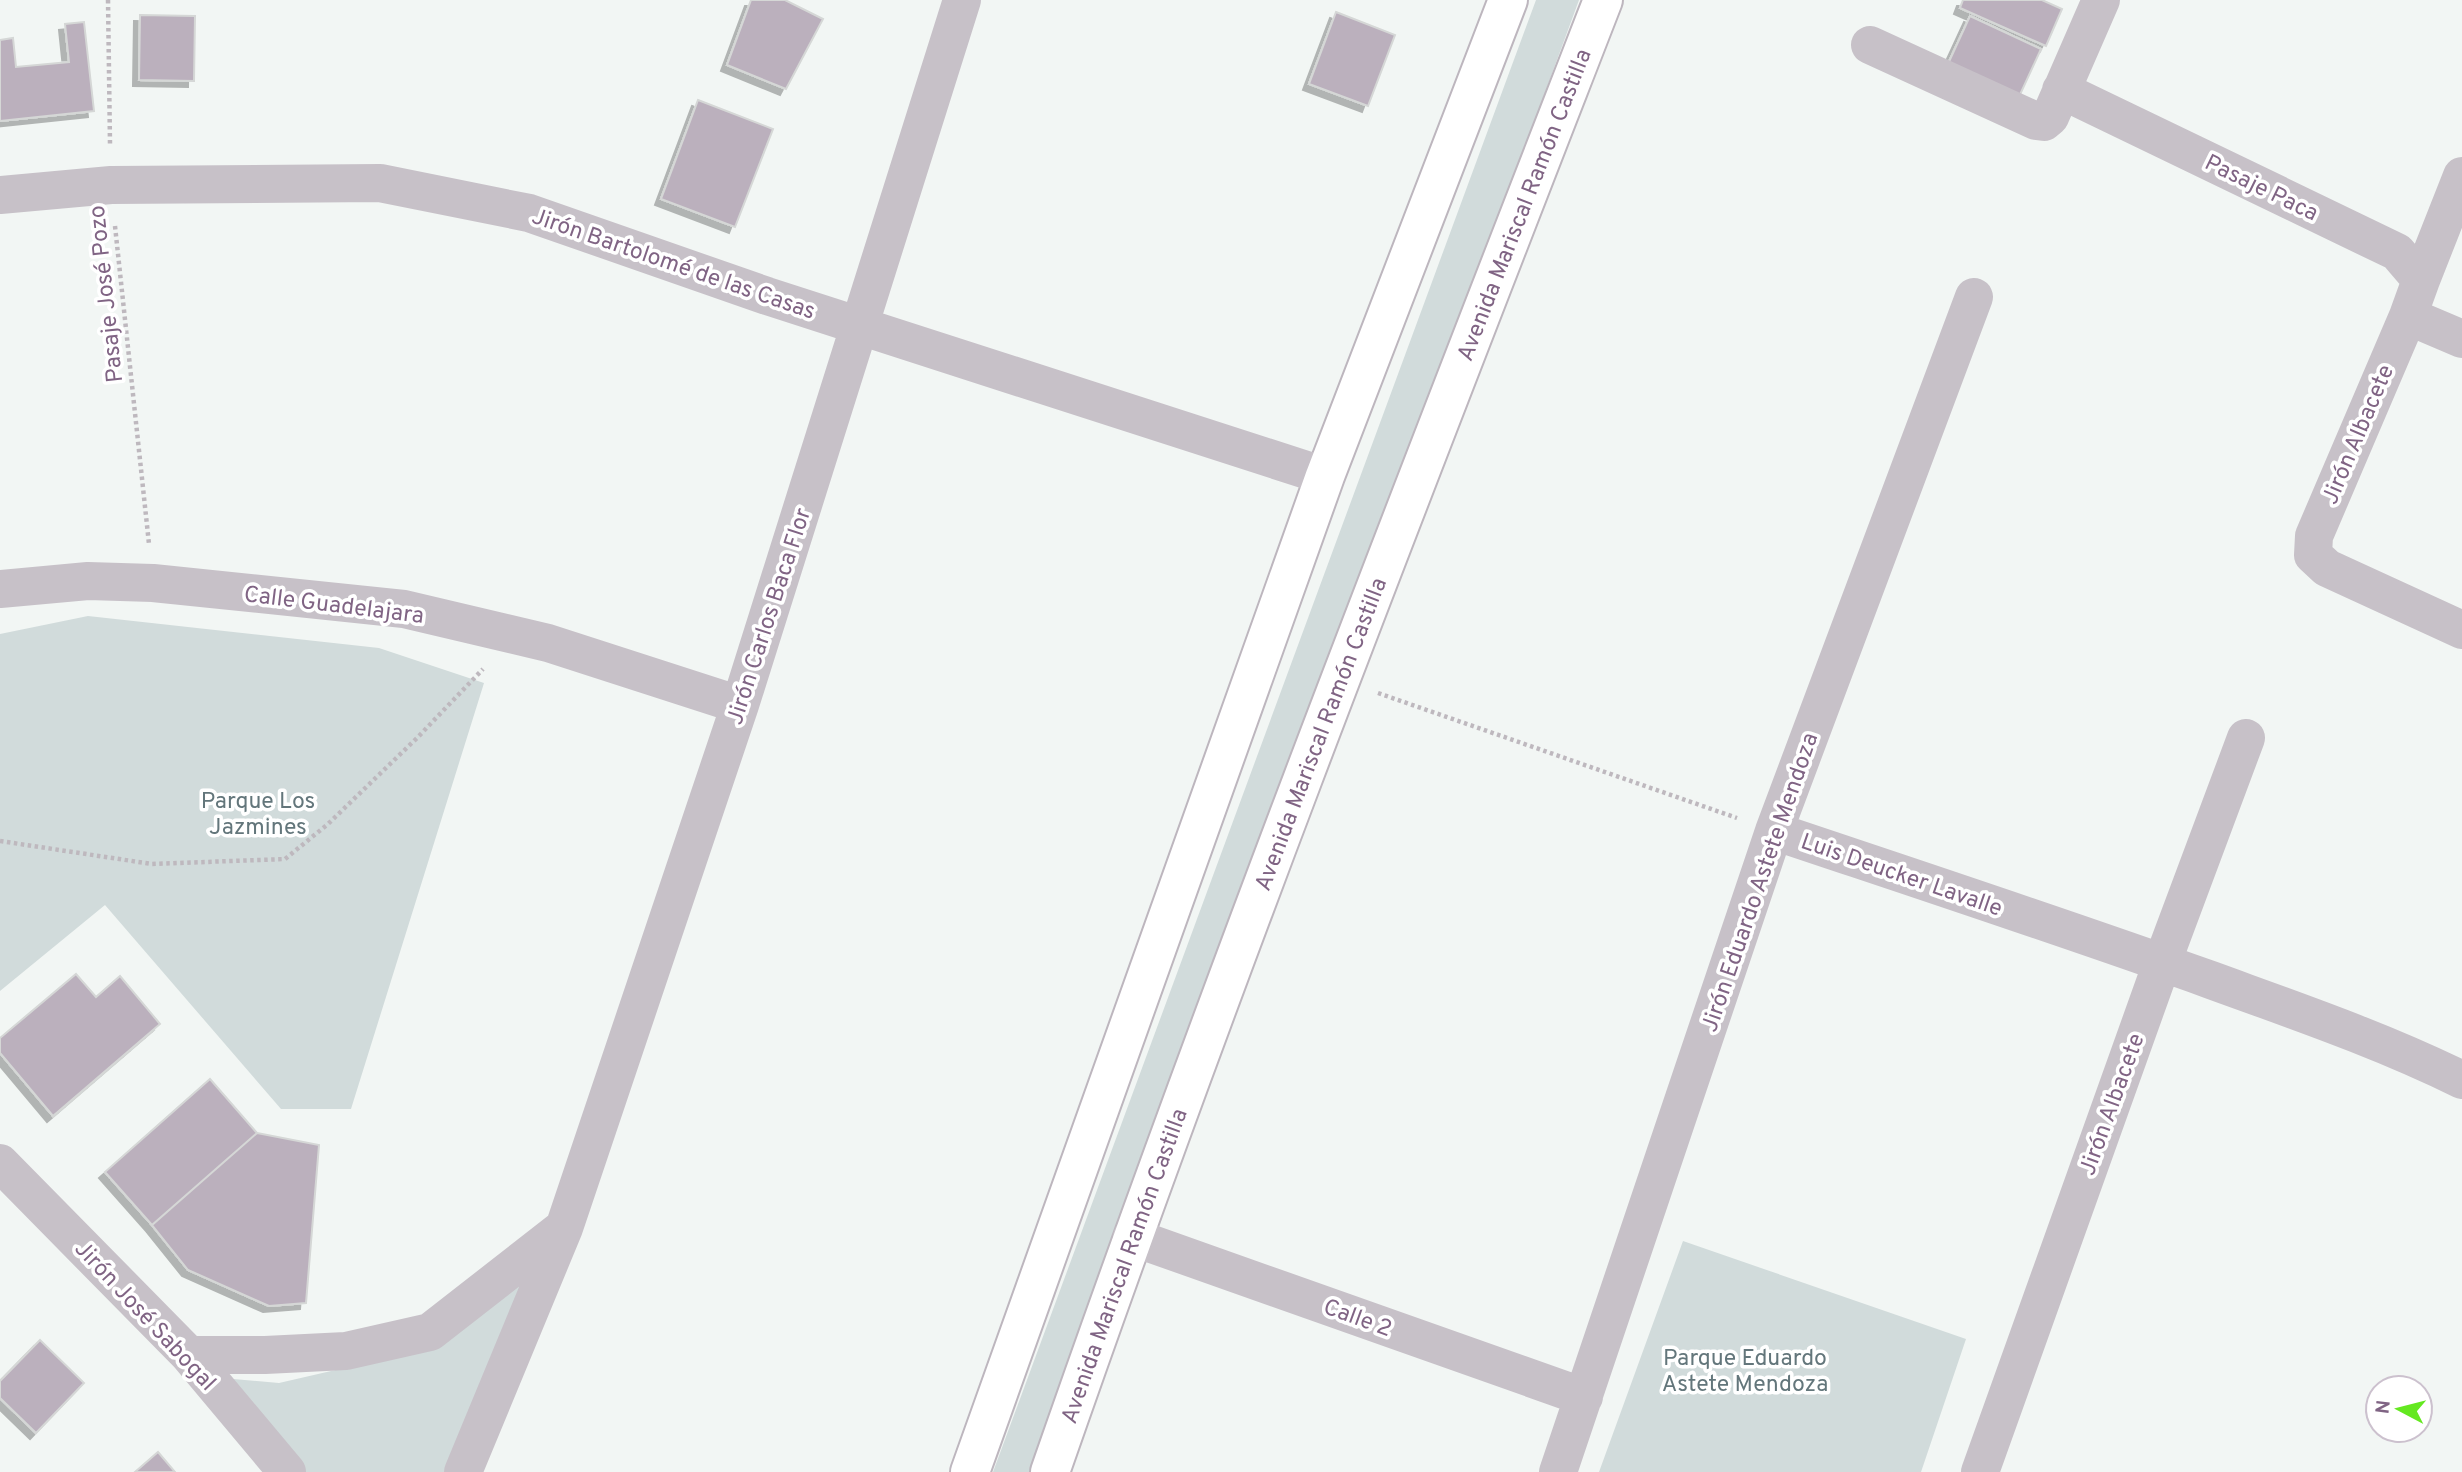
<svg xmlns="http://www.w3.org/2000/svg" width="2462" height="1472" font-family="Overpass,sans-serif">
  <defs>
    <filter id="shadow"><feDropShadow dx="-6" dy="6" stdDeviation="0" flood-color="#0004"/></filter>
  </defs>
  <rect width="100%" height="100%" fill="#f2f6f4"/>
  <path fill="#d1dbdb" d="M1536,0H1579L1038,1472H993Z
    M88,616L379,648L484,683L351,1109H281L105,905L0,991V634Z
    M1683,1241L1966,1339L1921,1472H1599Z
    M535,1261L450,1472H300L222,1378L279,1383L431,1348Z"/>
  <path fill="#bbb0bd" stroke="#d5d7d6" stroke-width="2" filter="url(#shadow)" d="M751,0H785L823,19L786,89L727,65Z
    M1963,0H2042L2062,9L2046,46L1960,8Z
    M1336,12L1395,35L1368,106L1309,84Z
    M140,15L195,16L194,81L139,80Z
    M1970,16L2041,49L2018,99L1947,66Z
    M84,22L94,111L0,121V40L13,38L16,67L69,62L65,24Z
    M698,100L773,129L735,227L661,199Z
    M76,974L96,997L120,976L160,1024L53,1116L0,1053V1038Z
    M210,1079L257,1133L152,1225L105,1172Z
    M257,1133L319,1145L306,1303L269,1306L188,1270L152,1225Z
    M40,1340L84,1383L36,1433L0,1398V1381Z
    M158,1452L175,1472H135Z"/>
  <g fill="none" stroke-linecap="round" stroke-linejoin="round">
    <g stroke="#bdb6be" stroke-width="42">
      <g id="major">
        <path d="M970,1472L1325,476L1508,0"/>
        <path id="s1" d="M1050,1472C1222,977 1413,489 1603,0"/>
      </g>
    </g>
    <path stroke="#beb8be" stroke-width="4.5" stroke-dasharray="3.5 3.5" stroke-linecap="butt" d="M108,0L110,144
      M115,226L149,544
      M1378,693L1737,818
      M0,841L152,864L285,859L328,824L417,738L483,669"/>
    <path stroke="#c7c1c8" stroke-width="38" d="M1870,45L2036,121L2044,122L2050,117L2101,0
      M2061,90L2397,252L2421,280L2408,316L2314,536L2313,555L2327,568L2462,630
      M0,195L111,185L380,183L529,213L767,296L1325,476
      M2421,280L2462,176
      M2408,316L2462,339
      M0,589L88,581L153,583L404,609L548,643L740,705
      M1774,831C1920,880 2066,928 2211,980C2296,1011 2381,1040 2462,1080
      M0,1163L189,1355L287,1472
      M1132,1237L1584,1397
      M189,1355H265L346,1351L430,1332L562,1229
      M463,1472L564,1228L740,705L962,0
      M1558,1472L1774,831L1974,297
      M1980,1472L2162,963L2246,738"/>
    <use href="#major" stroke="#fff" stroke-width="38"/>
  </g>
  <g text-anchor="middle" stroke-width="7" stroke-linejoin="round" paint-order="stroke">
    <g font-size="23" fill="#806484" stroke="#fff">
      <text transform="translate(2262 187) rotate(26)" y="8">Pasaje Paca</text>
      <text dy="8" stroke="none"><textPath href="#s1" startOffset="1353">Avenida Mariscal Ramón Castilla</textPath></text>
      <text transform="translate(674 263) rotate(19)" y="8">Jirón Bartolomé de las Casas</text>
      <text transform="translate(105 294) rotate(-96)" y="8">Pasaje José Pozo</text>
      <text transform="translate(2357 434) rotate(-67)" y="8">Jirón Albacete</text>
      <text transform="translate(334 604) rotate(7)" y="8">Calle Guadelajara</text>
      <text transform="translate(768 616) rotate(-72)" y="8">Jirón Carlos Baca Flor</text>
      <text dy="8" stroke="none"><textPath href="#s1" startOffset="786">Avenida Mariscal Ramón Castilla</textPath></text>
      <text transform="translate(1902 874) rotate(19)" y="8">Luis Deucker Lavalle</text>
      <text transform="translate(1759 882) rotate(-71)" y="8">Jirón Eduardo Astete Mendoza</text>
      <text transform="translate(2111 1104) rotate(-70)" y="8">Jirón Albacete</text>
      <text dy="8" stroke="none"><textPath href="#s1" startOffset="219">Avenida Mariscal Ramón Castilla</textPath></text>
      <text transform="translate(146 1315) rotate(47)" y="8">Jirón José Sabogal</text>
      <text transform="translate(1358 1317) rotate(20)" y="8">Calle 2</text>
    </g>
    <g font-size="23" fill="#63767b" stroke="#fff">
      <text x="258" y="808">Parque Los<tspan x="258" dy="26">Jazmines</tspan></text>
      <text x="1745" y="1365">Parque Eduardo<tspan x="1745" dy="26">Astete Mendoza</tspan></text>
    </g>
  </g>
  <g transform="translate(2399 1409) rotate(277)"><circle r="33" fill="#ffffff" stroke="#ccc1ce" stroke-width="2"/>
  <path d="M0-5L12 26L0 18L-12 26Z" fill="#64e820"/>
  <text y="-10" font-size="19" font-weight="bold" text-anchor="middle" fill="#806484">N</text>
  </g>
</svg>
